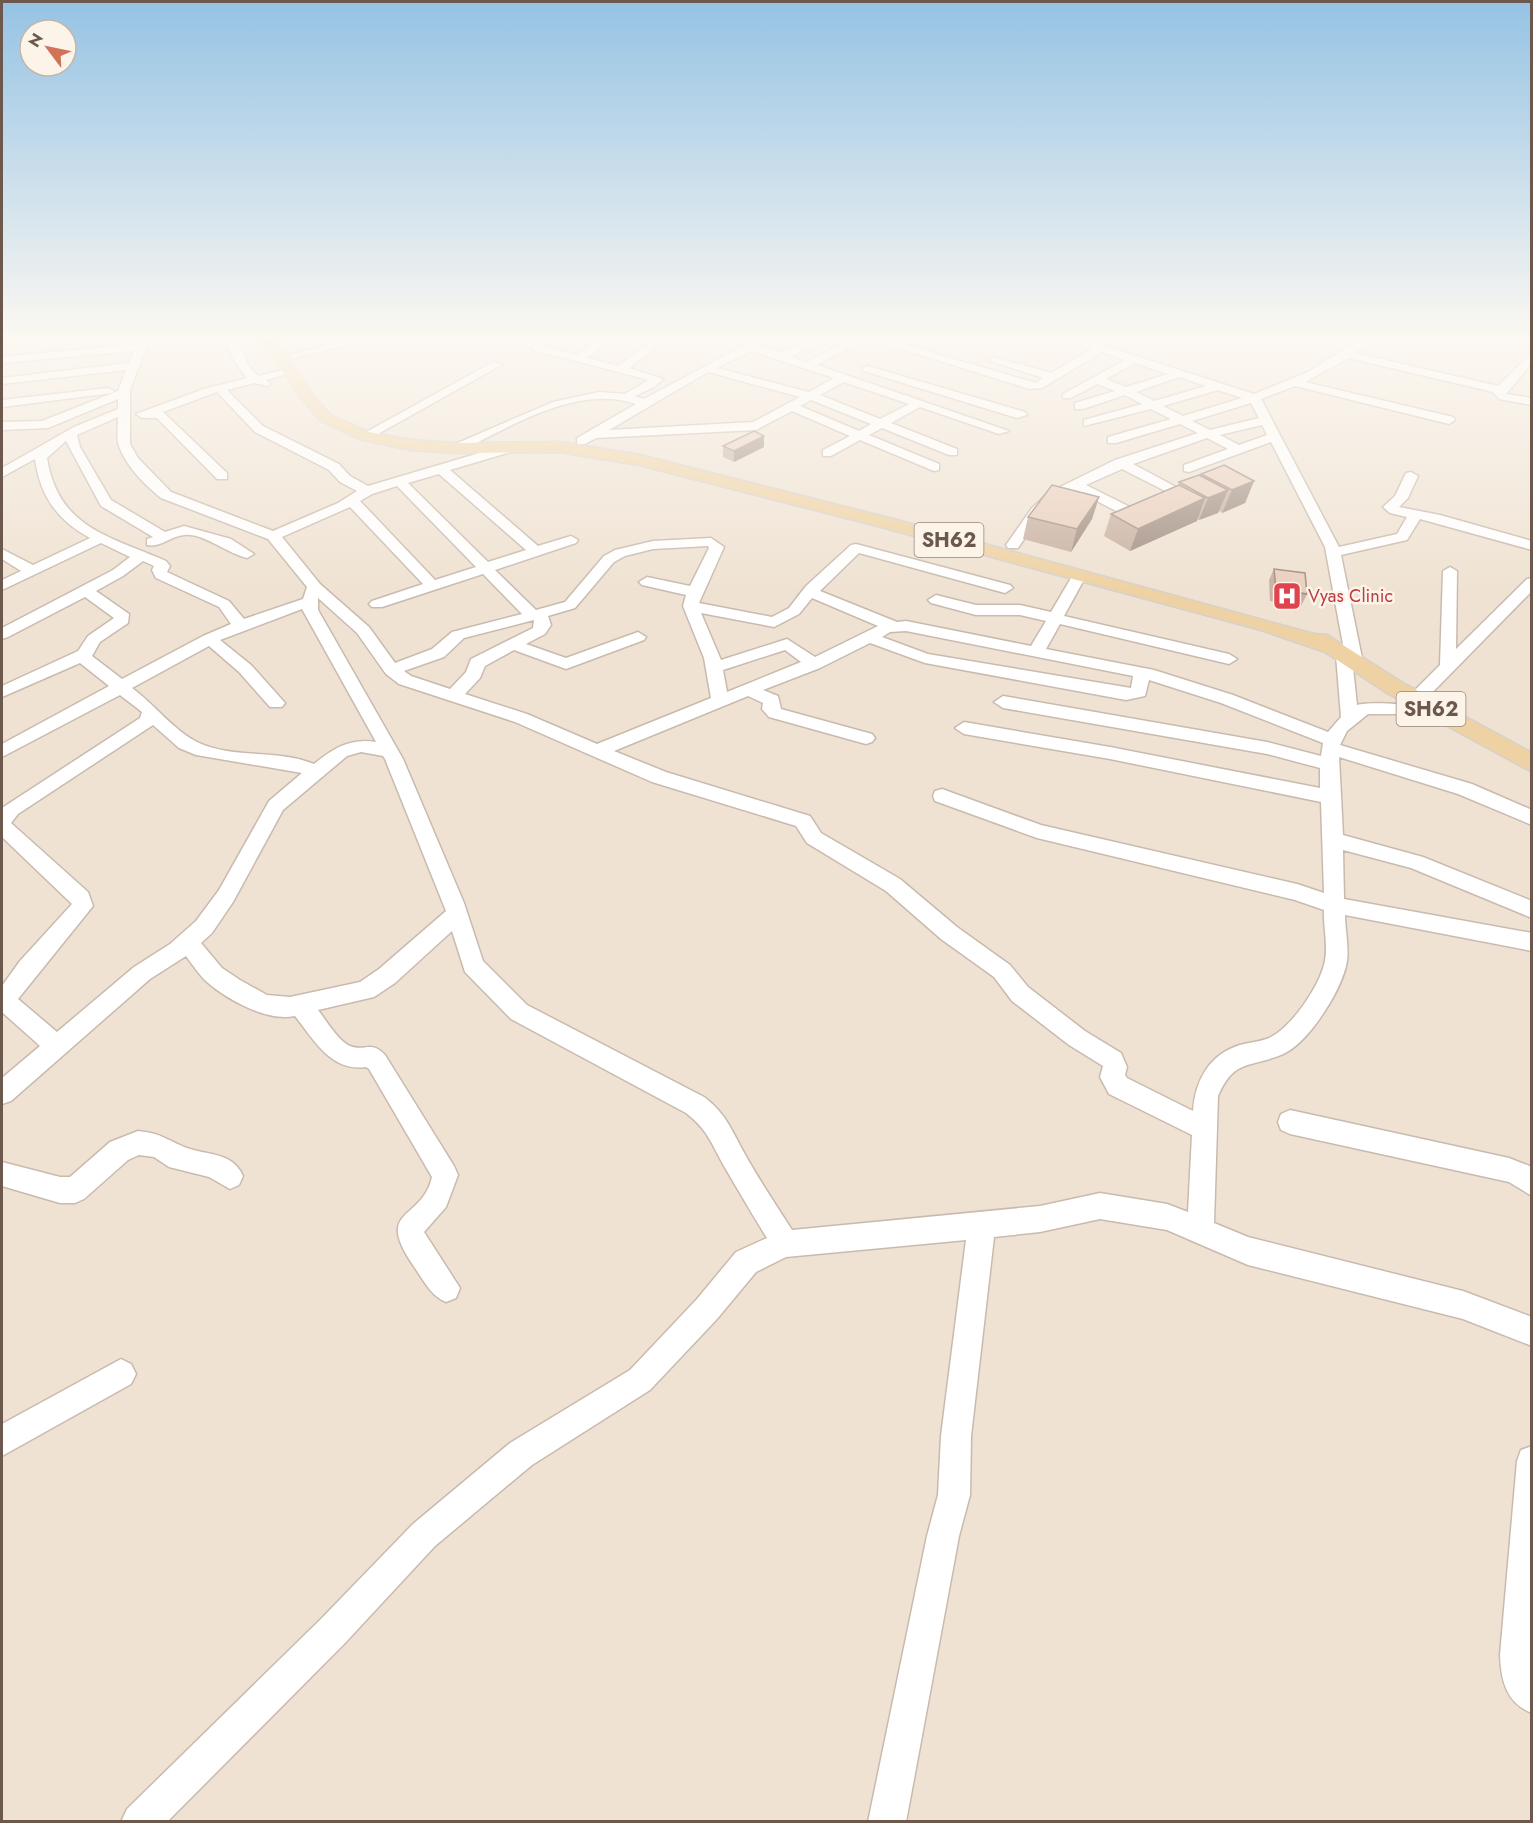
<svg xmlns="http://www.w3.org/2000/svg" width="1533" height="1823" font-family="Jost,sans-serif">
  <rect width="100%" height="100%" fill="#f8f0e2"/>
  <path fill="#efe2d2" d="M2,337H1531V1821H2Z"/>
  <g fill="none" stroke-linecap="round" stroke-linejoin="round">
    <g stroke="#c9baae" stroke-width="3">
      <path id="minor" d="M140,337H150L130,390V444L138,458L171,492L273,531L338,503L357,491L340,482L329,470L255,432L217,392L163,412L227,473V479H217L157,418H142L136,414L204,389L247,378L233,359L226,337H236L248,365L258,376L291,368L297,371L266,380L270,384L268,386L254,383L227,390L263,426L339,464L350,476L368,486L503,446H511V452L450,470L538,546L571,536L578,540L576,543L495,570L536,610L565,602L604,556L615,550L653,541L711,538L724,547L699,603L772,617L789,608L806,586L851,545L856,544L1010,585L1013,588L1005,593L859,553L820,591L897,622L906,621L1031,646L1046,621L1020,615H976L931,603L928,600L936,595L976,605H1020L1051,612L1074,573L1079,572L1086,576L1064,616L1229,654L1237,659L1229,664L1060,624L1046,649L1154,670L1233,695L1328,732L1341,717L1336,655L1344,650L1325,547L1271,442L1189,472L1184,471V465L1228,449L1207,438L1133,464L1191,495L1184,499L1179,498L1122,469L1086,485L1138,511V517H1128L1075,490C1047,502 1035,524 1018,548H1008L1006,545L1032,508L1048,493L1115,460L1198,433L1180,424L1116,443H1108V437L1171,419L1151,409L1084,426V420L1142,404L1125,395L1083,409H1075V403L1115,391L1097,384L1071,398H1063V394L1125,360L1102,352L1042,388L1029,389L889,345L898,337H910L902,344L1036,383L1043,378L988,360L993,357L1051,373L1092,349L1061,337H1077L1254,394L1308,372L1363,337H1375L1355,353L1498,386L1532,353V363L1506,394L1532,398V405L1499,399L1493,392L1349,358L1305,382L1453,417L1455,420L1449,424L1295,386L1261,399L1339,547L1397,534L1407,517L1390,513L1383,507L1395,496L1406,473L1411,472L1418,476L1408,498L1399,507L1440,515L1532,541V550L1420,519L1407,540L1341,555L1363,663L1361,667L1353,668L1357,705C1374,700 1450,706 1459,720L1450,726L1396,714H1368L1347,731L1340,745L1472,784L1532,810V825L1458,794L1339,757L1343,835L1423,857L1532,901V918L1411,868L1343,850L1344,899L1532,933V951L1345,915C1345,930 1349,946 1347,961C1343,988 1309,1043 1283,1054C1251,1068 1234,1058 1218,1096L1214,1223L1248,1237L1463,1291L1532,1317V1346L1463,1319L1248,1265L1167,1230L1100,1219L1040,1232L994,1237L971,1436L970,1495L959,1536L906,1822H868L927,1536L938,1495L941,1436L966,1240L786,1257L756,1272L717,1319L650,1390L532,1465L435,1546L345,1643L167,1822H121L127,1809L321,1619L413,1524L510,1443L630,1370L697,1299L736,1252L767,1238C752,1214 738,1190 724,1166C711,1143 708,1130 686,1113L511,1019L465,972L452,931L395,983L374,997L318,1010C326,1020 338,1041 350,1046C365,1052 371,1040 385,1055L454,1166L458,1175L446,1207L424,1232L460,1288L456,1298L446,1302C431,1296 424,1281 415,1268C372,1207 422,1222 432,1177L369,1069L366,1067C331,1072 314,1040 295,1016C267,1022 228,1000 207,982C199,975 193,965 186,956L150,979L11,1101L2,1104V1078L40,1046L2,1012V986L20,961L72,904L2,837V808L140,718L142,712L120,695L2,757V744L109,686L80,663L2,697V686L78,651L88,636L114,618L85,597L8,637L2,639V628L113,570L130,557L101,543L2,590V580L21,571L2,559V549L33,565L90,538C57,520 40,496 35,459L2,477V468L74,427L118,409V399L48,428L2,430V422L42,421L118,391L126,370L2,384V378L129,363L134,351L2,363V357L137,344ZM1135,363L1168,374L1126,387L1106,379ZM1179,377L1206,386L1154,401L1136,392ZM1218,390L1242,398L1183,416L1163,406ZM1251,403L1259,418L1210,430L1192,421ZM118,417C118,426 116,438 119,446C126,466 145,485 161,498L268,539L307,587L303,599L244,619L229,601L167,572L170,566L166,561C109,536 58,528 47,458L66,441L101,506L153,537L147,539V545C160,548 171,536 184,535C204,533 228,554 247,558L254,554L231,539L184,526L165,532L111,500L80,447L77,435ZM1262,425L1267,435L1239,445L1220,435ZM439,474L526,550L488,562L408,483ZM397,486L476,567L435,580L360,501L372,494ZM350,507L423,584L372,601L369,604L372,607H382L483,574L522,614L452,632L432,649L395,663L369,627L320,584L282,537ZM708,546L709,548L690,586L647,577L639,582L642,585L686,595L683,606L704,658L711,698L597,744L527,714L465,694L480,678L485,666L514,650L566,669L644,640L646,637L638,632L566,658L526,644L545,634L551,625L548,616L575,608L614,562L625,556L653,549ZM143,561L154,566L152,570L156,578L219,607L231,624L203,636L122,679L92,656L100,642L128,623L129,614L96,591L123,576ZM318,598L357,633L386,674L399,684L515,722L652,782L796,826L807,843L886,891L941,939L994,977L1012,1001L1069,1045L1103,1066L1100,1077L1109,1094L1192,1135L1188,1212L1167,1204L1100,1193L1040,1206L792,1230C775,1203 757,1177 742,1149C731,1128 724,1112 704,1097L527,1005L483,961L464,903L403,759L318,610ZM812,598L878,626L815,657L787,639L721,660L701,613L774,627L799,614ZM302,609L376,742C350,738 334,748 314,764C277,749 235,759 199,743C174,731 155,705 132,688L209,646L239,672L270,707H282L285,703L251,665L220,640ZM534,620L533,628L471,659L466,672L450,689L411,676L404,671L444,657L464,638ZM906,631L1133,676L1131,688L928,654L882,637L890,632ZM870,643L925,663L1126,700L1145,696L1149,680L1221,703L1323,743L1321,756L1267,742L1003,696L994,702L1003,708L1267,754L1320,768V788L1110,747L964,722L955,728L964,734L1110,759L1321,802L1324,893L1297,884L1041,825L942,789L935,791L933,796L935,801L1037,838L1295,900L1324,910C1323,928 1329,947 1324,965C1318,988 1292,1026 1271,1037C1261,1042 1250,1042 1240,1045C1210,1054 1195,1080 1193,1111L1127,1078L1125,1075L1127,1067L1121,1053L1085,1031L1028,987L1010,965L957,927L900,879L821,833L810,816L666,772L614,751L748,696L763,703L762,709L769,717L866,744L872,742L875,738L872,734L781,709L778,696L763,690L820,668ZM785,650L801,662L727,692L723,670ZM153,725L179,748L196,755L302,773L269,801L219,890L196,921L170,944L134,967L57,1032L18,999L93,906L88,892L11,823L18,814ZM361,752L383,756L385,759L446,911L379,969L360,982L290,997L267,995L240,980L222,968L201,943L212,933L233,902L283,810L347,756Z
        M361,337H381L295,358L290,355Z
        M544,337H556L545,347L577,355L601,337H613L587,358L618,366L657,337H669L629,368L663,379L654,387L635,396L644,399L760,337H774L759,346L781,353L815,337H829L791,357L807,362L855,337H868L817,365L1009,431L999,434L920,407L891,423L957,449V455H949L882,428L869,435L939,464V470L934,471L860,440L831,456H823V450L850,436L792,411L756,430L596,438L585,444H577V438L636,404C578,384 511,426 461,451H453V445L553,402L599,392L625,394L649,380L533,350V346ZM751,351L834,378L809,392L717,368ZM708,372L800,397L753,422L609,430ZM844,382L909,404L880,419L820,395ZM811,400L871,424L859,431L800,406Z
        M997,337H1041L1021,345Z
        M493,362L503,364L369,439H361L359,436Z
        M868,366L1025,412L1027,415L1017,418L864,371L862,369Z
        M108,388L114,391L112,393L2,407V400Z
        M1450,567L1457,571L1456,649L1527,579L1532,578V591L1421,704H1409L1406,700L1409,696L1440,665L1443,571Z
        M1290,1110L1509,1158L1532,1167V1196L1509,1182L1290,1134L1281,1130L1278,1122L1281,1114Z
        M138,1131C159,1133 164,1138 182,1146C203,1156 232,1150 243,1176L239,1185L230,1189L209,1177L169,1167L154,1157L139,1155L128,1160L84,1199L75,1203H60L2,1186V1162L60,1177H70L110,1142Z
        M121,1359L131,1364L136,1374L131,1384L2,1456V1424Z
        M1532,1446V1713C1506,1703 1501,1680 1500,1655L1517,1461L1521,1450Z"/>
    </g>
    <g stroke="#d6d0cd" stroke-width="3">
      <path id="major" d="M259,337H273L314,396L331,415L369,432L411,440L457,443L559,442L640,455L893,519L1314,634L1327,635L1403,683L1532,753V772L1387,693L1325,652L1261,630L881,527L639,465L559,452L457,453L411,450L359,439L321,421L304,402Z"/>
    </g>
    <use href="#minor" fill="#fff" fill-rule="evenodd"/>
    <use href="#major" fill="#eed2a3" fill-rule="evenodd"/>
  </g>
  <path fill="#c9b2a3" d="M723,446L764,447L734,462L723,457Z
    M1201,474L1254,481L1245,503L1222,513L1219,511L1218,513L1199,520L1197,519V521L1130,551L1104,536L1111,514L1178,485L1179,482L1200,476Z
    M1099,497L1092,519L1071,552L1023,539L1028,517Z
    M1274,569L1307,594L1301,606L1270,601L1269,580Z"/>
  <path fill="#a49185" d="M764,436V447L734,462V451Z
    M1254,481L1245,503L1222,513L1232,490Z
    M1228,490L1218,513L1199,520L1208,498Z
    M1099,497L1092,519L1071,552L1077,529Z
    M1205,498L1197,521L1130,551L1138,529Z"/>
  <path fill="#eacfbe" stroke="#a49185" stroke-width="1.5" d="M754,431L764,436L734,451L723,446Z
    M1224,465L1254,481L1232,490L1201,474Z
    M1199,475L1228,490L1208,498L1179,482Z
    M1052,485L1099,497L1077,529L1028,517Z
    M1179,485L1205,498L1138,529L1111,514Z
    M1274,569L1305,573L1307,594L1276,589Z"/>
  <linearGradient id="sky" x2="0" y2="1"><stop stop-color="#95c3e4"/><stop offset="0.57" stop-color="#fcf8f2"/><stop offset="1" stop-color="#fcf8f2" stop-opacity="0"/></linearGradient>
  <rect width="1533" height="592" fill="url(#sky)"/>
  <defs>
    <g id="hospital-square" transform="scale(1.5)"><rect x="-9" y="-9" width="18" height="18" rx="4" fill="#e0444e" stroke="#fcf4e8"/><path d="M-5-5h3v3.5h4V-5h3V5h-3V1.5h-4V5h-3Z" fill="#fff"/></g>
  </defs>
  <g fill-rule="evenodd">
    <use href="#hospital-square" x="1287" y="596"/>
  </g>
  <g text-anchor="middle" stroke-width="5" stroke-linejoin="round" paint-order="stroke">
    <g font-size="18" fill="#be3a42" stroke="#fcf4e8" text-anchor="start">
      <text x="1308" y="602">Vyas Clinic</text>
    </g>
    <g fill="#fcf4e8" stroke="#97877b" stroke-width="1.5">
      <rect x="914.5" y="523" width="69" height="34" rx="4.5"/>
      <rect x="1396.5" y="692" width="69" height="34" rx="4.5"/>
    </g>
    <g font-size="20" font-weight="bold" fill="#6c584c">
      <text x="949" y="547">SH62</text>
      <text x="1431" y="716">SH62</text>
    </g>
  </g>
  <rect width="1533" height="1823" fill="none" stroke="#6c584c" stroke-width="6"/>
  <g transform="translate(48 48) rotate(302)"><circle r="28" fill="#fcf4e8" stroke="#c2b6aa" stroke-width="1.5"/>
  <path d="M0-4.5L10 22L0 15L-10 22Z" fill="#d27358"/>
  <text y="-9" font-size="16" font-weight="bold" text-anchor="middle" fill="#6c584c">N</text>
  </g>
</svg>
